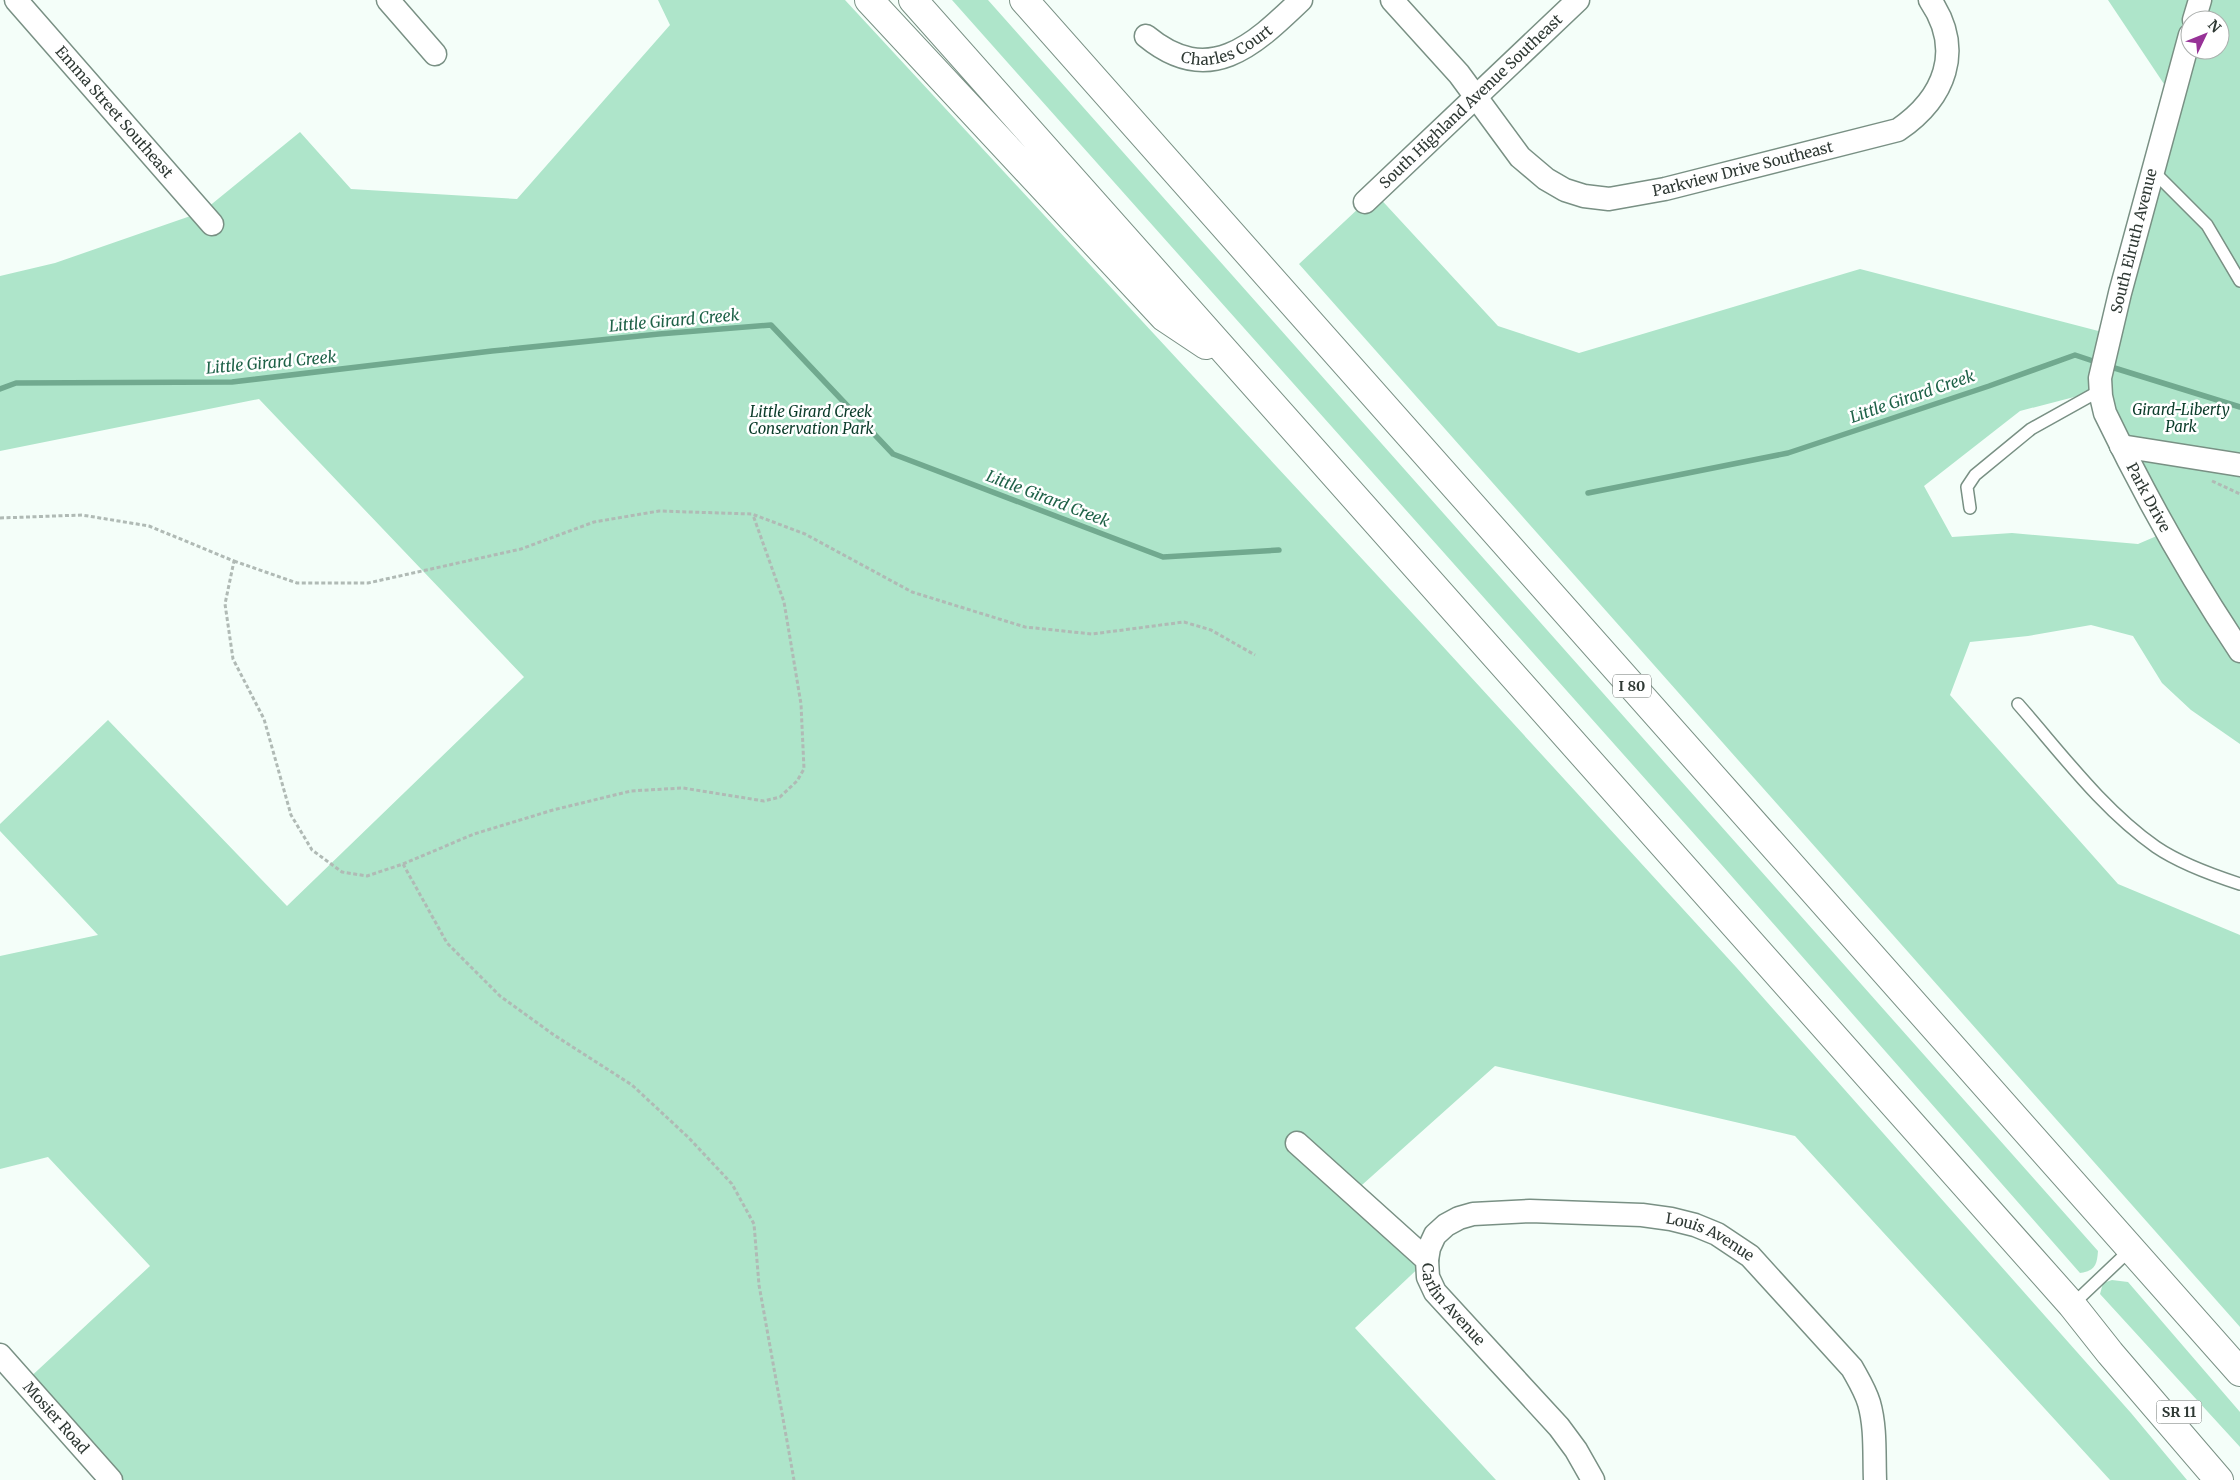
<svg xmlns="http://www.w3.org/2000/svg" width="2240" height="1480" font-family="Merriweather,serif">
  <rect width="100%" height="100%" fill="#f4fef9"/>
  <path fill="#aee5ca" fill-rule="evenodd" d="M658,0H845L1426,628L1736,967L2131,1413L2187,1480H2110L1795,1136L1495,1066L1353,1193L1427,1260L1355,1328L1496,1480H111L25,1382L150,1266L48,1157L0,1169V956L98,935L0,831V824L108,720L287,906L524,677L259,399L0,451V276L55,263L202,212L300,132L351,189L517,199L670,25Z
    M952,0H988L2098,1251C2097,1265 2095,1271 2080,1273L1720,863Z
    M2108,0H2240V744L2191,710L2162,683L2133,636L2091,625L2028,636L1970,642L1950,695L2118,884L2240,935V1327L1299,264L1375,193L1498,326L1579,353L1860,269L2110,334L2172,96ZM2190,20H2220V50H2190ZM2101,390L2166,532L2138,544L2012,533L1952,537L1924,486L2020,411Z
    M2112,1280L2128,1282L2240,1412V1447L2100,1294L2103,1283Z"/>
  <g fill="none" stroke-linecap="round" stroke-linejoin="round">
    <path stroke="#71a98f" stroke-width="5.5" d="M2108,366L2240,407
      M0,389L16,383L232,382L492,351L659,334L771,325L893,454L1163,557L1279,550
      M1588,493L1788,453L1989,386L2075,355L2099,363"/>
    <g stroke="#799084" stroke-width="14">
      <path id="lane" d="M2152,170L2207,225L2240,281
        M1970,508L1967,487L1975,475L2031,429L2101,390
        M2018,704C2061,753 2102,809 2156,847C2181,864 2212,875 2240,884
        M2072,1305L2131,1249"/>
    </g>
    <g stroke="#799084" stroke-width="25">
      <g id="street">
        <path id="s1" d="M16,0L212,224"/>
        <path d="M388,0L435,54"/>
        <path id="s2" d="M1392,0L1459,74L1520,157L1546,179L1565,190L1584,196L1609,199L1665,189L1898,130C1945,98 1964,50 1930,0"/>
        <path d="M2194,20L2200,0"/>
        <path id="s3" d="M2190,35L2120,293L2100,378L2101,396L2105,413C2145,496 2189,575 2240,651"/>
        <path id="s4" d="M1146,36C1209,88 1253,46 1301,0"/>
        <path id="s5" d="M1365,202L1578,0"/>
        <path d="M2121,446L2240,465"/>
        <path id="s6" d="M1297,1143L1427,1260L1428,1277L1435,1292L1559,1427L1576,1450L1593,1480"/>
        <path id="s7" d="M1427,1260L1429,1248L1435,1235L1446,1225L1459,1218L1473,1214L1530,1211L1642,1215L1671,1219L1695,1225L1717,1234L1750,1256L1852,1368C1858,1379 1865,1390 1869,1403C1876,1427 1874,1455 1875,1480"/>
        <path id="s8" d="M0,1355L111,1480"/>
      </g>
    </g>
    <g stroke="#799084" stroke-width="30">
      <path id="highway" d="M869,0L1164,317L1206,345
        M913,0L2072,1305L2110,1353L2219,1480
        M1024,0L2240,1372"/>
    </g>
    <path stroke="#b0bab5" stroke-width="3" stroke-dasharray="4 2.5" stroke-linecap="butt" d="M2212,481L2240,494
      M0,518L82,515L149,526L234,561L225,604L233,659L264,719L291,815L312,850L342,872L367,876L403,864L447,943L500,996L554,1035L632,1085L689,1138L732,1184L754,1224L759,1285L794,1480
      M234,561L297,583H368L521,549L594,522L659,511L752,514L805,534L912,592L1025,627L1092,634L1184,622L1211,630L1255,655
      M403,864L474,834L553,810L631,791L683,788L764,801L780,797L797,781L804,769L801,704L784,602L753,515"/>
    <use href="#lane" stroke="#fff" stroke-width="11"/>
    <use href="#street" stroke="#fff" stroke-width="22"/>
    <use href="#highway" stroke="#fff" stroke-width="28"/>
  </g>
  <g text-anchor="middle" stroke-width="5" stroke-linejoin="round" paint-order="stroke">
    <g fill="#fff" stroke="#6d7471" stroke-width="1">
      <rect x="1613" y="674.5" width="38" height="23" rx="4"/>
      <rect x="2156.5" y="1400.5" width="45" height="23" rx="4"/>
    </g>
    <g font-size="14" font-weight="bold" fill="#2f3934">
      <text x="1632" y="691">I 80</text>
      <text x="2179" y="1417">SR 11</text>
    </g>
    <g font-size="15" fill="#2f3934" stroke="#fff">
      <text dy="5" stroke="none"><textPath href="#s4" startOffset="90">Charles Court</textPath></text>
      <text dy="5" stroke="none"><textPath href="#s5" startOffset="146">South Highland Avenue Southeast</textPath></text>
      <text dy="5" stroke="none"><textPath href="#s1" startOffset="149">Emma Street Southeast</textPath></text>
      <text dy="5" stroke="none"><textPath href="#s2" startOffset="441">Parkview Drive Southeast</textPath></text>
      <text transform="translate(2134 241) rotate(-76)" y="5">South Elruth Avenue</text>
      <text dy="5" stroke="none"><textPath href="#s3" startOffset="485">Park Drive</textPath></text>
      <text dy="5" stroke="none"><textPath href="#s7" startOffset="312">Louis Avenue</textPath></text>
      <text dy="5" stroke="none"><textPath href="#s6" startOffset="228">Carlin Avenue</textPath></text>
      <text dy="5" stroke="none"><textPath href="#s8" startOffset="84">Mosier Road</textPath></text>
    </g>
    <g font-size="15" font-style="italic" fill="#0b3c2a" stroke="#fff">
      <text x="2181" y="415">Girard-Liberty<tspan x="2181" dy="17">Park</tspan></text>
      <text x="811" y="417">Little Girard Creek<tspan x="811" dy="17">Conservation Park</tspan></text>
    </g>
    <g font-size="16" font-style="italic" fill="#1f6248" stroke="#fff">
      <text transform="translate(674 320) rotate(-5)" y="6">Little Girard Creek</text>
      <text transform="translate(271 362) rotate(-5)" y="6">Little Girard Creek</text>
      <text transform="translate(1912 396) rotate(-19)" y="6">Little Girard Creek</text>
      <text transform="translate(1048 498) rotate(21)" y="6">Little Girard Creek</text>
    </g>
  </g>
  <g transform="translate(2205 35) rotate(47)"><circle r="24" fill="#ffffff" stroke="#acb0ae"/>
  <path d="M0-4L9 19L0 12L-9 19Z" fill="#973297"/>
  <text y="-8" font-size="14" font-weight="bold" text-anchor="middle" fill="#2f3934">N</text>
  </g>
</svg>
